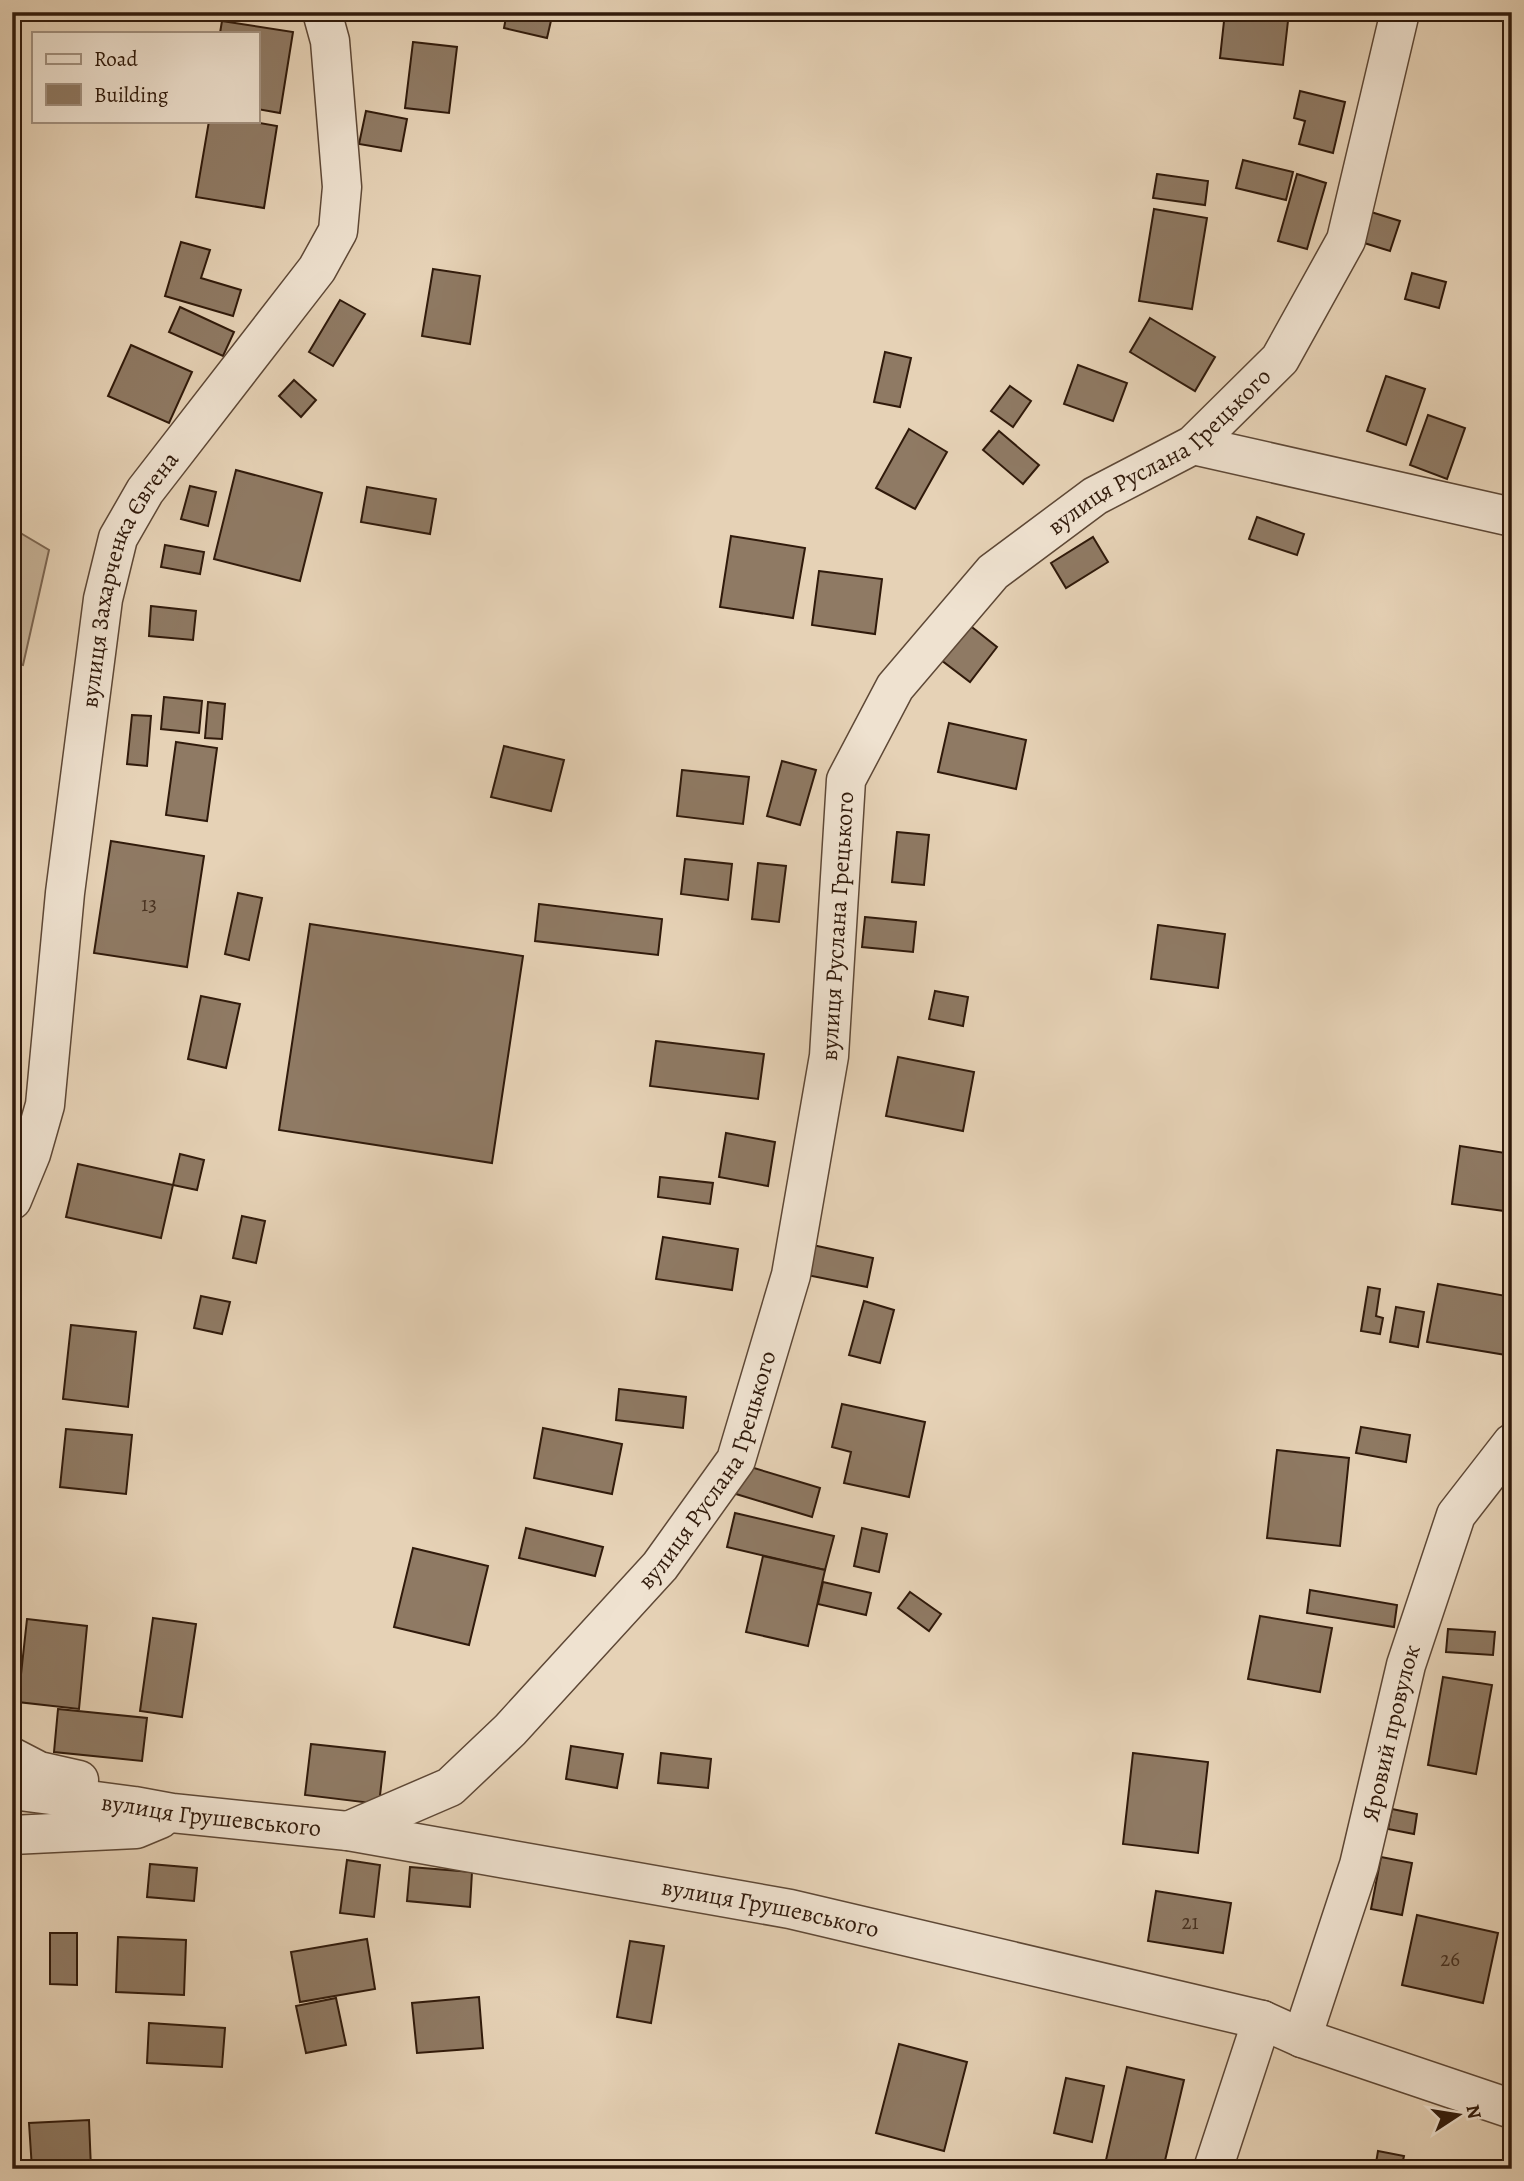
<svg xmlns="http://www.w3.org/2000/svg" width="1524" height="2181" font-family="Alegreya,serif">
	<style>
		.green { fill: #c7b399; stroke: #7c6652; stroke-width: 2 }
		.building { fill: #8f7a64; stroke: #301a0b; stroke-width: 2 }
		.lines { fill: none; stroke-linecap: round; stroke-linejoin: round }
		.minor-casing { stroke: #5e4836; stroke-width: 41 }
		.minor { stroke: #efe2d0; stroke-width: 38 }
		.labels { text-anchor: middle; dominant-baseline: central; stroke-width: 6; stroke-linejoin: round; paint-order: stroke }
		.number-label { font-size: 21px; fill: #483221 }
		.street-label { font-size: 24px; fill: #301a0b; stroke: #efe2d0 }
	</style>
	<rect width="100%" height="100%" fill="#e6d2b6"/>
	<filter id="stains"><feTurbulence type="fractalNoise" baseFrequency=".00286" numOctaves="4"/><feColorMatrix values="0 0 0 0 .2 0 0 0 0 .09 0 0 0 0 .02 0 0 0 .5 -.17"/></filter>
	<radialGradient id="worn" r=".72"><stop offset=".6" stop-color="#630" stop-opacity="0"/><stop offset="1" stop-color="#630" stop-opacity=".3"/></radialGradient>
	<!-- green -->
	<path class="green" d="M12,528L49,550L23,665L12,662Z"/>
	<!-- building -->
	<g class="building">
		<path d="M507,12H553L547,38L504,28Z"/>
		<path d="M1225,12H1289L1283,65L1220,58Z"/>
		<path d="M222,21L293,32L280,113L257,109V33H220Z"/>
		<path d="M413,42L457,47L449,113L405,108Z"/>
		<path d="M1512,66V117L1504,115Z"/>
		<path d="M1300,91L1345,102L1333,153L1299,144L1305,121L1294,118Z"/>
		<path d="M366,111L407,119L401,151L359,144Z"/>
		<path d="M209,121H248L277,126L264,208L196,197Z"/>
		<path d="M1243,160L1293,172L1286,200L1236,188Z"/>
		<path d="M1157,174L1208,181L1205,205L1153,198Z"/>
		<path d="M1297,174L1326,183L1307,249L1278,241Z"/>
		<path d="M1154,209L1207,218L1192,309L1139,301Z"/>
		<path d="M1371,212L1400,221L1390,251L1361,242Z"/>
		<path d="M1507,229L1512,230V278L1504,277Z"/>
		<path d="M181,242L210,250L201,278L241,290L233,316L165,296Z"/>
		<path d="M433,269L480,276L470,344L422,336Z"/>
		<path d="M1412,273L1446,282L1439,308L1405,299Z"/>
		<path d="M340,300L365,314L333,366L309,352Z"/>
		<path d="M180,307L234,332L223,356L169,332Z"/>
		<path d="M1150,318L1215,357L1195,391L1130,352Z"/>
		<path d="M131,345L192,372L169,423L108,396Z"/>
		<path d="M885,352L911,358L900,407L874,402Z"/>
		<path d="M1078,365L1127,383L1113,421L1064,404Z"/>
		<path d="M1386,376L1425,389L1406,445L1367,431Z"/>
		<path d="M294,380L316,400L301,417L279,396Z"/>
		<path d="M1010,386L1031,401L1013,427L991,411Z"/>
		<path d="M1428,415L1465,428L1447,479L1410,465Z"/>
		<path d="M909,429L947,452L915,509L876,488Z"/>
		<path d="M999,431L1039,465L1023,484L983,450Z"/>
		<path d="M1512,452V499L1504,497Z"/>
		<path d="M236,470L322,493L300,581L214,559Z"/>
		<path d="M190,486L216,492L208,526L181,519Z"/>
		<path d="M367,487L436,499L430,534L361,522Z"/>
		<path d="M1257,517L1304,534L1297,555L1249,539Z"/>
		<path d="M731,536L805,548L793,618L720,607Z"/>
		<path d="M1093,537L1108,562L1066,588L1051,563Z"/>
		<path d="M165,545L204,552L200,574L161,567Z"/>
		<path d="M819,571L882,579L875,634L812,625Z"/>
		<path d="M151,606L196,611L193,640L149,636Z"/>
		<path d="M968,624L997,647L970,682L941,660Z"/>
		<path d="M164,697L202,701L199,733L161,729Z"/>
		<path d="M208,702L225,704L222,739L205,738Z"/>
		<path d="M132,715L151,716L147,766L127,764Z"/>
		<path d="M949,723L1026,740L1016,789L938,772Z"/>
		<path d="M176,742L217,748L207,821L166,815Z"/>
		<path d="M504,746L564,760L551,811L491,797Z"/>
		<path d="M782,761L816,770L800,825L767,816Z"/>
		<path d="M682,770L749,777L743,824L677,816Z"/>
		<path d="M897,832L929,835L924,885L892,882Z"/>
		<path d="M111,841L204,856L187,967L94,953Z"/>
		<path d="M685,859L732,864L728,900L681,894Z"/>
		<path d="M758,863L786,866L779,922L752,919Z"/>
		<path d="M238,893L262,898L249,960L225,954Z"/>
		<path d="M539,904L662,919L658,955L535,941Z"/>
		<path d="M865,917L916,922L913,952L862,947Z"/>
		<path d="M310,924L523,956L492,1163L279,1130Z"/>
		<path d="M1158,925L1225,934L1218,988L1151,979Z"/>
		<path d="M935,991L968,997L963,1026L929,1019Z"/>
		<path d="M201,996L240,1004L226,1068L188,1059Z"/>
		<path d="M656,1041L764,1054L758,1099L650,1086Z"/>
		<path d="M898,1057L974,1072L963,1131L886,1116Z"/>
		<path d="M726,1133L775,1142L768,1186L719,1177Z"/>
		<path d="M1460,1146L1512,1154V1212L1452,1204Z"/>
		<path d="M180,1154L204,1160L197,1190L173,1185Z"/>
		<path d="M78,1164L173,1185L161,1238L66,1217Z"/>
		<path d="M660,1177L713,1183L710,1204L658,1197Z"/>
		<path d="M242,1216L265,1221L256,1263L233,1258Z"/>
		<path d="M663,1237L738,1249L732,1290L656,1279Z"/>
		<path d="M808,1244L873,1258L867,1287L802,1274Z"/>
		<path d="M1438,1284L1512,1297V1356L1427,1342Z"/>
		<path d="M1368,1287L1380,1289L1376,1316L1383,1318L1380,1334L1361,1331Z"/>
		<path d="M201,1296L230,1302L222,1334L194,1328Z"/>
		<path d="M864,1301L894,1310L880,1363L849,1355Z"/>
		<path d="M1396,1307L1424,1312L1418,1347L1390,1342Z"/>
		<path d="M71,1325L136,1332L128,1407L63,1399Z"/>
		<path d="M619,1389L686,1397L683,1428L616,1420Z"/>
		<path d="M842,1404L925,1422L909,1497L844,1483L851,1452L832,1447Z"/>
		<path d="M1361,1427L1410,1435L1406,1462L1356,1453Z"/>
		<path d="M543,1428L622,1444L612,1494L534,1478Z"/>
		<path d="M66,1429L132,1435L126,1494L60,1487Z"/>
		<path d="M1277,1450L1349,1458L1340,1546L1267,1538Z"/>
		<path d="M744,1465L820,1488L812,1517L736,1494Z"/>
		<path d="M735,1513L834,1536L825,1570L727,1547Z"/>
		<path d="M526,1528L603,1547L595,1576L519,1558Z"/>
		<path d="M862,1528L887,1534L879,1572L854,1566Z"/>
		<path d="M413,1548L488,1566L469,1645L394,1627Z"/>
		<path d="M763,1556L825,1570L808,1646L746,1632Z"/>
		<path d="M823,1582L871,1593L866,1615L818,1604Z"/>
		<path d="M1310,1590L1397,1605L1394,1627L1307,1613Z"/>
		<path d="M910,1592L941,1614L929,1631L898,1608Z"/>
		<path d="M1260,1616L1332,1628L1320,1692L1248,1679Z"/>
		<path d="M153,1618L196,1624L182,1717L140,1711Z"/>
		<path d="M27,1619L87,1626L79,1709L18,1702Z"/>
		<path d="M1448,1629L1495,1632L1493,1655L1446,1652Z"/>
		<path d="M1443,1677L1492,1685L1476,1774L1428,1765Z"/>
		<path d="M58,1709L147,1718L142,1761L54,1752Z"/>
		<path d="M311,1744L385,1752L379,1804L305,1795Z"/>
		<path d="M571,1746L623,1754L617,1788L566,1779Z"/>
		<path d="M661,1753L711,1759L708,1788L658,1783Z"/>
		<path d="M1133,1753L1208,1762L1198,1853L1123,1844Z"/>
		<path d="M1392,1809L1417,1814L1414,1834L1388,1829Z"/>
		<path d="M1381,1857L1412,1863L1402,1915L1371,1909Z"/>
		<path d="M347,1860L380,1865L374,1917L340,1913Z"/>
		<path d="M150,1864L197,1868L194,1901L147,1897Z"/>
		<path d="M410,1867L472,1872L470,1907L407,1901Z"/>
		<path d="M1156,1891L1231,1903L1223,1953L1148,1941Z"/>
		<path d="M1417,1915L1498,1933L1483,2003L1402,1985Z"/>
		<path d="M50,1933H77V1985L50,1984Z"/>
		<path d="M118,1937L186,1940L184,1995L116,1992Z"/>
		<path d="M367,1939L375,1989L300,2002L291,1952Z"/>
		<path d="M630,1941L664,1946L651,2023L617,2017Z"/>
		<path d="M479,1997L483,2048L417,2053L412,2003Z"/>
		<path d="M336,1998L346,2045L306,2053L296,2006Z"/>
		<path d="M149,2023L225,2028L222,2067L147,2063Z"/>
		<path d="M899,2044L967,2062L944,2151L876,2133Z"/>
		<path d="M1127,2067L1184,2080L1163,2169H1141L1106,2160Z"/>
		<path d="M1066,2078L1104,2086L1092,2142L1054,2133Z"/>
		<path d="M89,2120L91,2169H32L29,2123Z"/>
		<path d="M1378,2151L1404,2156L1401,2169H1375Z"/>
	</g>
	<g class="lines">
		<!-- minor casing -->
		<g class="minor-casing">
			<g id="minor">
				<path d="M1193,445L1512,517"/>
				<path id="s1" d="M12,1200L31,1154L45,1105L65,893L103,599L118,538L145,491L317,269L338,231L342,187L330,41L322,12"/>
				<path d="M12,1757L39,1771L79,1780"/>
				<path id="s2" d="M12,1790L134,1806L172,1813L348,1831L790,1909L1262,2020L1302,2038L1512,2109"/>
				<path id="s3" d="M348,1831L450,1787L510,1730L660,1566L736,1460L791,1275L829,1056L846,780L895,687L993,572L1095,496L1193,445L1280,359L1346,240L1400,12"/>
				<path d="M12,1835L136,1829L160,1819"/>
				<path id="s4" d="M1302,2038L1359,1865L1406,1665L1456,1515L1512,1443"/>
				<path d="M1213,2169L1262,2020"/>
			</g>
		</g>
		<!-- minor -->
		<use href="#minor" class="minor"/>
	</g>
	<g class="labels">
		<!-- number labels -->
		<g class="number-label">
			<text x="149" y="904">13</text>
			<text x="1190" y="1922">21</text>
			<text x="1450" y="1959">26</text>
		</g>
		<!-- street labels -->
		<g class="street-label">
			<text stroke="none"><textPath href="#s3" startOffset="1701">вулиця Руслана Грецького</textPath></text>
			<text stroke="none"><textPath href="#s1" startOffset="637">вулиця Захарченка Євгена</textPath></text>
			<text stroke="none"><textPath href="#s3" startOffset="1092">вулиця Руслана Грецького</textPath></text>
			<text stroke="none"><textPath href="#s3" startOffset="525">вулиця Руслана Грецького</textPath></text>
			<text stroke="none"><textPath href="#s4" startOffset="318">Яровий провулок</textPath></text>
			<text stroke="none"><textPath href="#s2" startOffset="201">вулиця Грушевського</textPath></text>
			<text stroke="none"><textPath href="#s2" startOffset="768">вулиця Грушевського</textPath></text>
		</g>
	</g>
	<!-- margin -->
	<rect width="1524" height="2181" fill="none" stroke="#e6d2b6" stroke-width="42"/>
	<rect x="14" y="14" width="1496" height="2153" fill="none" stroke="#301a0b" stroke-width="3.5"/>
	<rect x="21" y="21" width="1482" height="2139" fill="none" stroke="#301a0b" stroke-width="2"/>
	<!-- legend -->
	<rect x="32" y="32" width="228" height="91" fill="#efe2d0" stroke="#a39281" stroke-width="2"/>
	<rect x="46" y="54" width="35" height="10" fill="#efe2d0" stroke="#a39281" stroke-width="2"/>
	<text x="94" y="66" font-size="21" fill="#301a0b">Road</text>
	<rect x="46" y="84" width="35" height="21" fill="#8f7a64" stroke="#a39281" stroke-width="2"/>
	<text x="94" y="102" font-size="21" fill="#301a0b">Building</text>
	<!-- north arrow -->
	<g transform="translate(1458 2115) rotate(78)" stroke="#efe2d0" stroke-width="5" paint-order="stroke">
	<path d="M0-5L12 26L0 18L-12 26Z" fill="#301a0b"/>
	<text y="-10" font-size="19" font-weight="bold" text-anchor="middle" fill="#301a0b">N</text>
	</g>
	<rect width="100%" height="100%" filter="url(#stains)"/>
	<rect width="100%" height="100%" fill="url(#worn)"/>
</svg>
